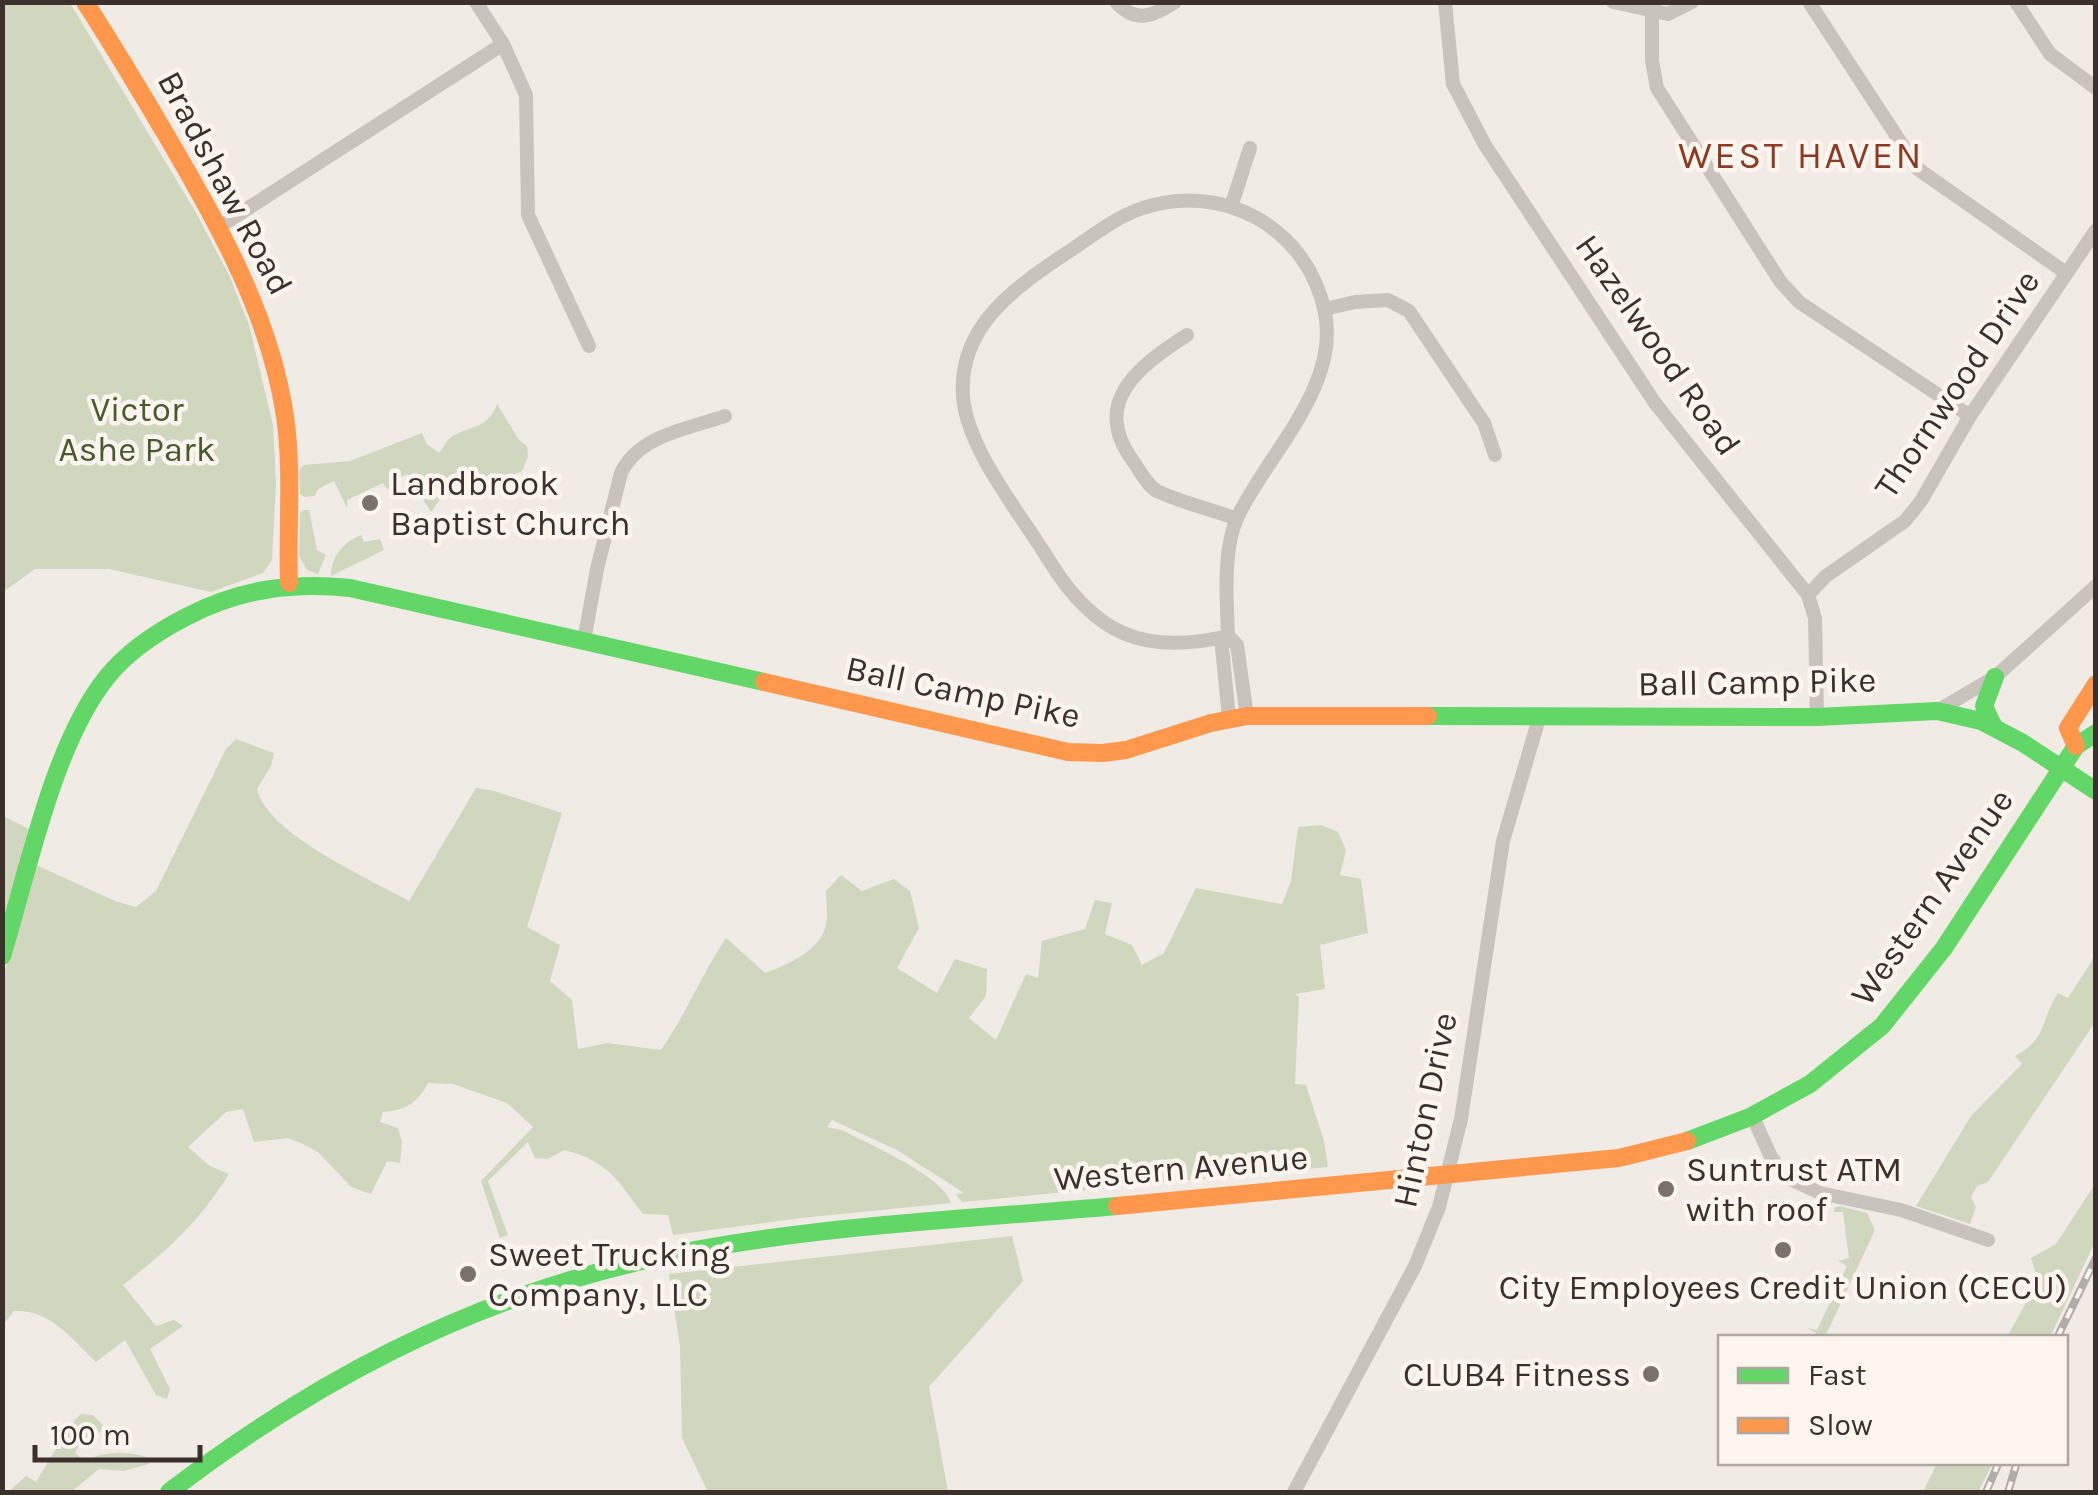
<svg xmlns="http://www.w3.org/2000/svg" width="2098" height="1495" font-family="Karla,sans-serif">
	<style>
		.green { fill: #d1d6bf }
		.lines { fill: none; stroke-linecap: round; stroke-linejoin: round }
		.street { stroke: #c9c3be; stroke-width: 14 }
		.fast { stroke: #63d668; stroke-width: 18 }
		.slow { stroke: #ff974d; stroke-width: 18 }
		.rail-casing { stroke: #b1aca8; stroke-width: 8 }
		.rail { stroke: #fbf5ee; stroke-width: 4; stroke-dasharray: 11; stroke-linecap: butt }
		.poi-dot { fill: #7a716c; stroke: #fbf5ee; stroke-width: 4 }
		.labels { text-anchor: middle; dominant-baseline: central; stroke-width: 9; stroke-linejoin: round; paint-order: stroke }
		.street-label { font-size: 35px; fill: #3b302b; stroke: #fbf5ee }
		.park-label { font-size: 35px; fill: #4a5a2e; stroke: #fbf5ee }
		.poi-label { font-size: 35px; fill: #3b302b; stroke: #fbf5ee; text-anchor: start }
		.neighbourhood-label { font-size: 38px; letter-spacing: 2.5px; fill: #8c3b22; stroke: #fbf5ee }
	</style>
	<rect width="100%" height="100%" fill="#f0ebe5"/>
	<!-- green -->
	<g class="green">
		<path d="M3,2L70,3L195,211L229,275L249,325L273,425L276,482L272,560L263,573L211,592L109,569H35L3,592Z"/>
		<path d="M497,404L519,440L527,446L528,457L522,471L477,491L453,482L431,512L407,474L394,480L399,488L387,489L383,483L347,500V508L334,481L318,489L315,496L304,497L300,494L299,470L304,465L350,461L422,433L427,444L439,453C443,449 445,443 449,439C464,426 488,431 497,404Z"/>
		<path d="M303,510H309L317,550L326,555L318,574L307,570L299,556L300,513Z"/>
		<path d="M361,535L364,542L380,539L384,550L331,576C331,557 343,542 361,535Z"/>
		<path d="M236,739L274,753L271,766L257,789C267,834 370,879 409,901L476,788L494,791L562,813L527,927L560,945L550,981L572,1000L578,1049L607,1043L661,1050C686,1014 702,974 726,938L765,973C787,965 822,950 826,924C828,914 826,901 826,891L841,875L862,891L894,879L910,891L919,928L897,968L937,993L955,959L987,969L986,996L969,1018L996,1040L1026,974L1038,978L1042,941L1085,929L1095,900L1112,903L1105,934L1132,945L1142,965L1164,953L1196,888L1282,904L1291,881L1298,827L1321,825L1338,832L1346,850L1340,875L1361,879L1368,933L1320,945L1325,989L1295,994L1299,997L1295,1084L1306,1085L1324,1141L1328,1167L962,1202L956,1194L964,1193L897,1150L832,1120L827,1127L842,1130C868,1144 944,1176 951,1203L801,1218L673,1235L668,1215L643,1214C618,1181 607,1160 564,1150L548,1159L535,1158L528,1142L488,1181L508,1235L500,1238L481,1181L533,1127L507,1103L453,1084L428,1083C417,1103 407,1110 383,1112L380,1122L398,1128L402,1142L400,1163L387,1161L371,1194L351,1187L318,1152L303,1144L288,1138L254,1142L243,1109L226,1112L188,1147L210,1166L229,1174C199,1222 167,1251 123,1285L156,1326L174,1320L183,1326L150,1349L170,1389L167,1399L156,1395L125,1340L96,1362C72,1339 50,1309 14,1311L3,1325V977L36,865L115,901L136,907L156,891L226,749Z"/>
		<path d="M3,816L39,834L3,950Z"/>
		<path d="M2095,949V1022L1988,1182L1977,1186L1971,1197L1976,1207L1970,1224L1916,1206L1971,1116L2022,1064L2015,1056C2048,1039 2040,1020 2058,993L2068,998L2092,961Z"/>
		<path d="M2095,1184V1242L2050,1337H2007L2038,1281L2031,1258L2056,1244Z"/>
		<path d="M1839,1206L1867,1213L1875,1230L1825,1337H1814L1816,1333L1807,1328L1817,1330L1847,1266L1838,1261L1849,1258L1843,1212H1834V1208Z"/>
		<path d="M1012,1236L1023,1281L929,1387L948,1492H708L682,1438L680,1346L669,1274Z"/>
		<path d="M81,1414L93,1415L103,1425L101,1432L83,1438L75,1453L84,1461C105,1452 122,1450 146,1457L149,1464L124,1471L99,1469L71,1492H8L26,1476L36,1482L70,1425Z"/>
		<path d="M1937,1463V1462L1993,1463L1978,1492H1923Z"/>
	</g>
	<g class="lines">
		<!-- street -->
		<g class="street">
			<path d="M476,2L503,44L526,95L528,215L589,346"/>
			<path d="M1116,2C1136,24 1153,16 1175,2"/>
			<path d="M1445,2L1453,84L1485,145L1655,403L1808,595L1815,618L1817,717"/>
			<path d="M1613,2L1668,14L1692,2"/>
			<path d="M1809,2L1918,169L2066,273"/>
			<path d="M2016,2L2050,54L2096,88"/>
			<path d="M1652,12V61L1657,88L1780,281L1799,302L1970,416"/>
			<path d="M1232,204L1250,148"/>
			<path d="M219,227L503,44"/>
			<path d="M1325,309L1355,302L1388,300L1409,311L1484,423L1495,455"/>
			<path d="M1187,335C1139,366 1090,402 1133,461C1140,471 1147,485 1157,491C1182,503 1211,509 1237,519"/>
			<path d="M1808,595L1826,576L1905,521L1921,501L1970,416L2096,230"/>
			<path d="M1228,636C1144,656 1095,634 1050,562C1022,515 967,451 963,396C958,328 1013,289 1062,256C1087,240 1112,219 1140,209C1221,180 1308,227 1325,313C1340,386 1268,454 1238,516C1222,550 1227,599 1228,636L1222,647L1229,718"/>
			<path d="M1228,636L1237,645L1247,716"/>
			<path d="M584,641L597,569L621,473C639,435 688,429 725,416"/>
			<path d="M1937,711L1995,677L2096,586"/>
			<path d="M1752,1115L1771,1157L1786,1177L1820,1193L1901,1210L1988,1240"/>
			<path d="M1294,1492L1415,1266L1439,1207L1461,1119L1503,841L1540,715"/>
		</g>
		<!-- fast -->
		<g class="fast">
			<path d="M1428,716L1817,717L1937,711L1981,721L2023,743L2096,791"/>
			<path d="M1994,727L1984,706L1995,677"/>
			<path d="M2,956C28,872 53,744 107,677C128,651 157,632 186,617C239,589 292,582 350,588L764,682"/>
			<path d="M1687,1141L1750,1117L1810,1084L1882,1026L1944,948L2076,746L2096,733"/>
			<path d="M169,1492C313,1382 464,1302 642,1261C793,1226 962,1220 1117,1206"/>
		</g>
		<!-- slow -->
		<g class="slow">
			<path d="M85,2C114,47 141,92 168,138C219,226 270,315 285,416C293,471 287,528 289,583"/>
			<path d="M764,682L1068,752L1103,753L1126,750L1211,723L1247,716H1428"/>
			<path d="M2076,746L2068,728L2096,684"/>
			<path d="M1117,1206L1619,1158L1687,1141"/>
		</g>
		<!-- rail casing -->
		<g class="rail-casing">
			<g id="rail">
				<path d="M2057,1338L2096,1258"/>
				<path d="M1986,1492L1999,1462"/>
				<path d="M2008,1492L2017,1462"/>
			</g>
		</g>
		<!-- rail -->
		<use href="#rail" class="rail"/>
	</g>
	<!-- markers -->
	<g class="poi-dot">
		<circle cx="370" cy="503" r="10"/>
		<circle cx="1666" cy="1189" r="10"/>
		<circle cx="1783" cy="1250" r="10"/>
		<circle cx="468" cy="1274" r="10"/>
		<circle cx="1651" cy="1374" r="10"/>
	</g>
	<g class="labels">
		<!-- street labels -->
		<g class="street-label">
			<text transform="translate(225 183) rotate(62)">Bradshaw Road</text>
			<text transform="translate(1658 345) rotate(55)">Hazelwood Road</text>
			<text transform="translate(1957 384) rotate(-56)">Thornwood Drive</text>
			<text transform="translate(1757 682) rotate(-1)">Ball Camp Pike</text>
			<text transform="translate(963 692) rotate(12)">Ball Camp Pike</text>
			<text transform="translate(1932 897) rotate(-55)">Western Avenue</text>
			<text transform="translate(1425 1110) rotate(-78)">Hinton Drive</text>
			<text transform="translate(1181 1168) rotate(-5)">Western Avenue</text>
		</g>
		<!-- park labels -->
		<g class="park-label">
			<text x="137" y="409">Victor<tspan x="137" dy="40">Ashe Park</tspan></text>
		</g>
		<!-- poi labels -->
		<g class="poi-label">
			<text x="390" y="483">Landbrook<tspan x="390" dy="40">Baptist Church</tspan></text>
			<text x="1686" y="1169">Suntrust ATM<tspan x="1686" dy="40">with roof</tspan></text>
			<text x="488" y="1254">Sweet Trucking<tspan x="488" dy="40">Company, LLC</tspan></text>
			<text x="1783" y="1287" text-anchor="middle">City Employees Credit Union (CECU)</text>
			<text x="1631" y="1374" text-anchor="end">CLUB4 Fitness</text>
		</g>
		<!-- neighbourhood labels -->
		<g class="neighbourhood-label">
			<text x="1801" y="155">WEST HAVEN</text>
		</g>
	</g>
	<!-- border -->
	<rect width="2098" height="1495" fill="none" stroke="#3b302b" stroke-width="10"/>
	<!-- legend -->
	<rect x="1718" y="1335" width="350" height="130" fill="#fbf5ee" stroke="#aea6a0" stroke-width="2.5"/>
	<rect x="1738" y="1368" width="50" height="15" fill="#63d668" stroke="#aea6a0" stroke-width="2.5"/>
	<text x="1808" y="1385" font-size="30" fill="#3b302b">Fast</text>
	<rect x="1738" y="1418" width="50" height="15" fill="#ff974d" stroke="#aea6a0" stroke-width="2.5"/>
	<text x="1808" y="1435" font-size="30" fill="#3b302b">Slow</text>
	<!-- scale -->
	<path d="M35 1445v15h165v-15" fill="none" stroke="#3b302b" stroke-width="5"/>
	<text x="50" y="1445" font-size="30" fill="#3b302b" stroke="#fbf5ee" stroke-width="8" paint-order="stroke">100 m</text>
</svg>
